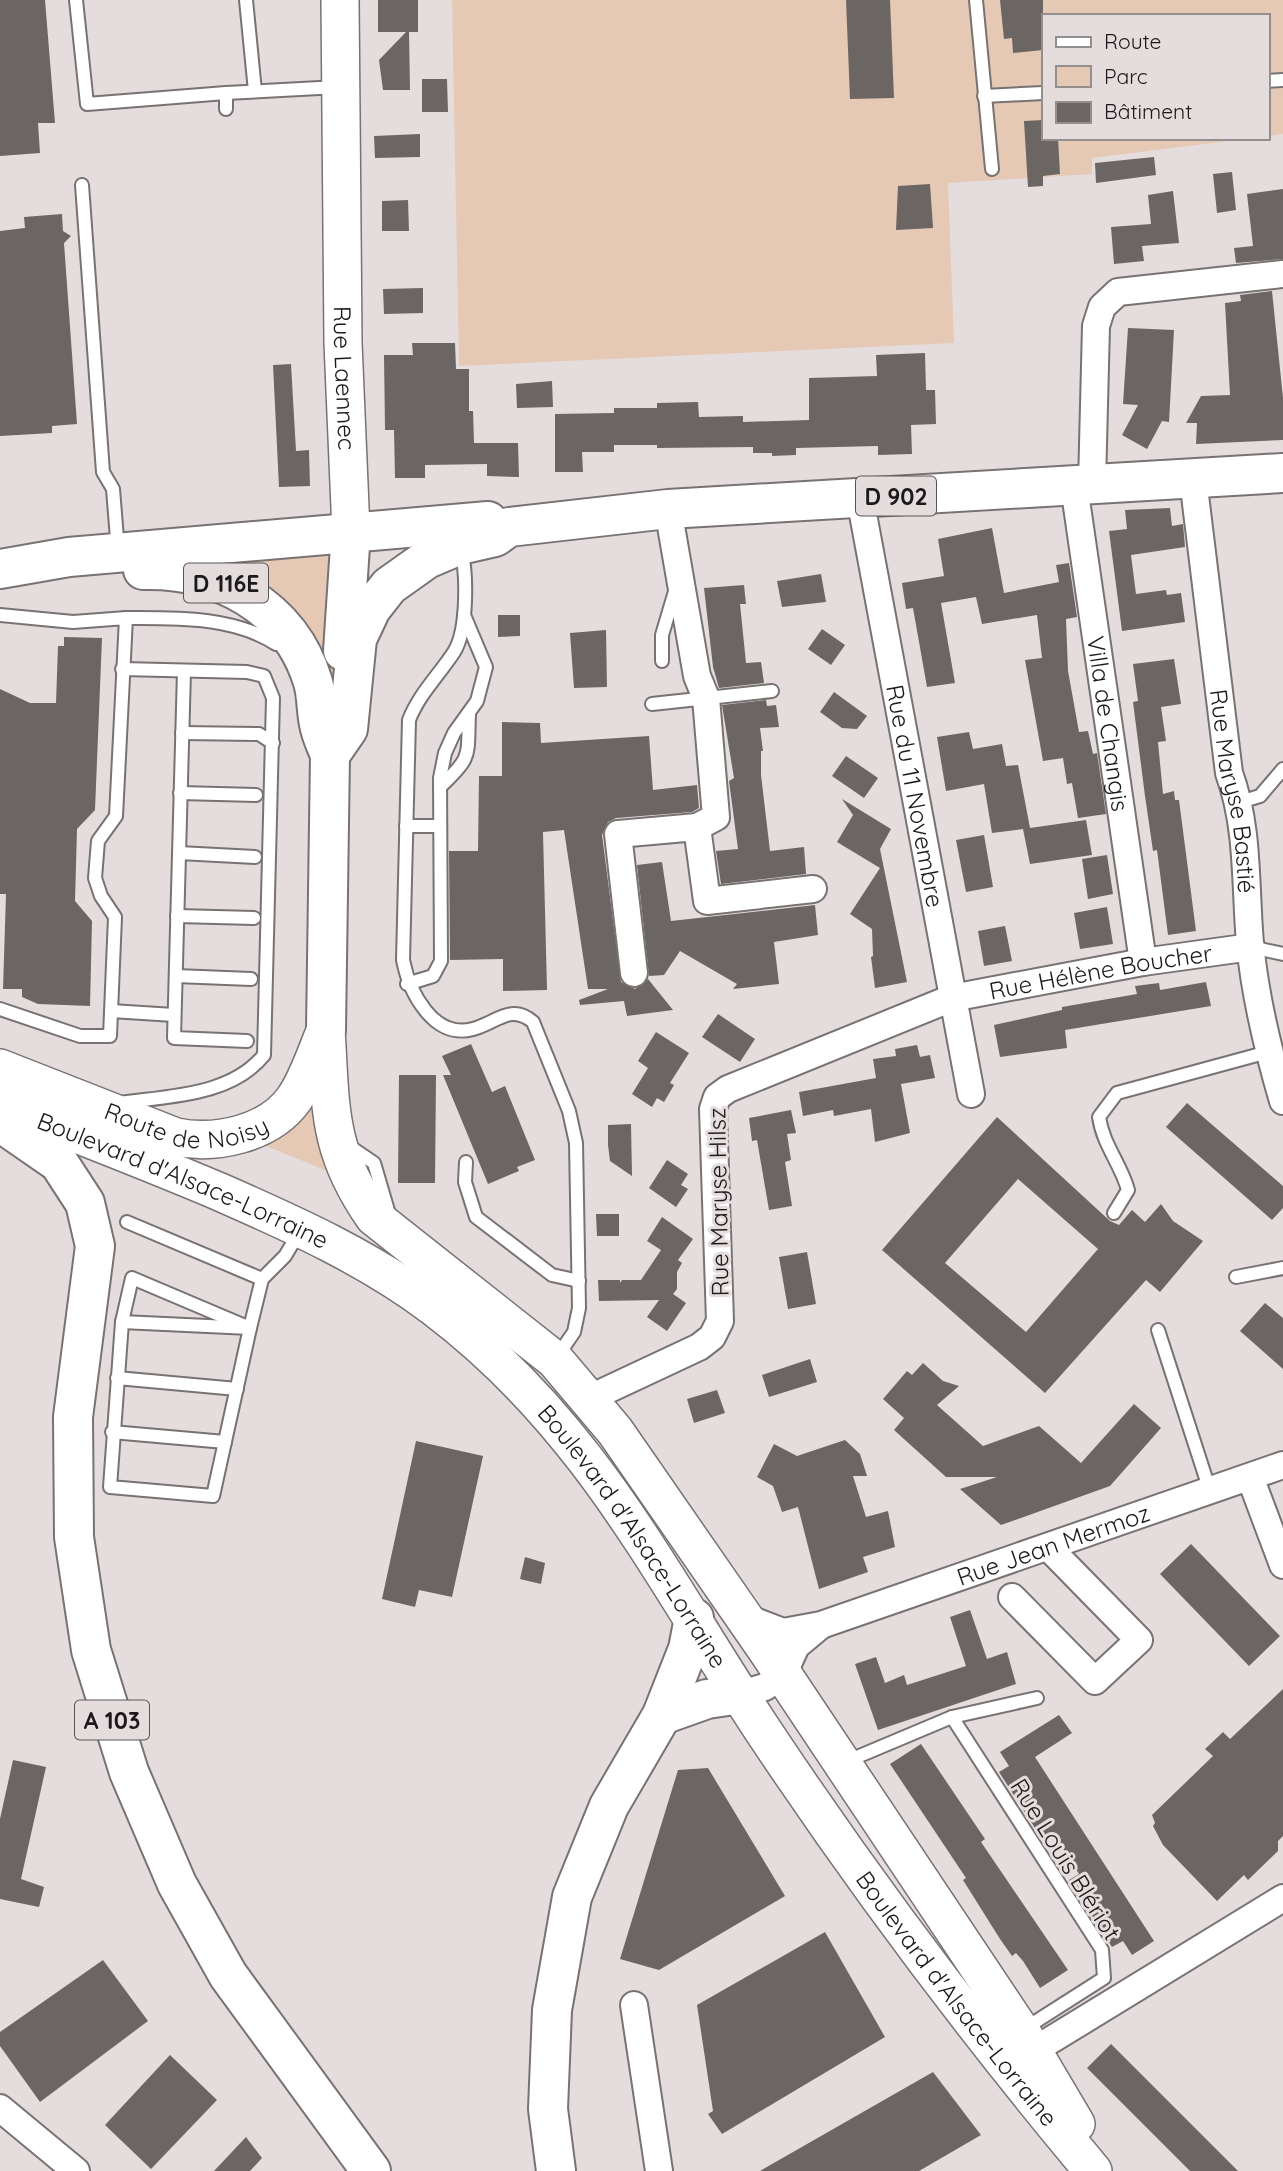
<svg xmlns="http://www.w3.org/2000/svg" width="1283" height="2171" font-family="Quicksand,sans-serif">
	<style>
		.green { fill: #e6c9b5 }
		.building { fill: #6b6563; fill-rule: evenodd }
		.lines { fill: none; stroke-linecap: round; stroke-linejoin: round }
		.lane-casing { stroke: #797272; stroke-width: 16 }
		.street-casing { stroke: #797272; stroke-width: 30 }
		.secondary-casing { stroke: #797272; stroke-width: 40 }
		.primary-casing { stroke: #797272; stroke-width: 42 }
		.highway-casing { stroke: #797272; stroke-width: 42 }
		.lane { stroke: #fff; stroke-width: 12 }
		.street { stroke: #fff; stroke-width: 26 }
		.secondary { stroke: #fff; stroke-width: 37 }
		.primary { stroke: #fff; stroke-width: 38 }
		.highway { stroke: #fff; stroke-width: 38 }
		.labels { text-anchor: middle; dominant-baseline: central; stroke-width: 6; stroke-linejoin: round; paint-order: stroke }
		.shield { fill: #e5dddd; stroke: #585454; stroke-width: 2 }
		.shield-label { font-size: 23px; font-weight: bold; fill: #1b1919 }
		.street-label { font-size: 24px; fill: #1b1919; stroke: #e5dddd }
	</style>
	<rect width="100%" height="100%" fill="#e5dddd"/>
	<!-- green -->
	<g class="green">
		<path d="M452,0H1283V134L1267,136V16H1043V138H1253L1092,158V174L948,183L954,343L459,366Z"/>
		<path d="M343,544L335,675L333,676C294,625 283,585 217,561Z"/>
		<path d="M319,1087L332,1173L254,1141Z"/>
	</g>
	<!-- building -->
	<g class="building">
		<path d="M0,0H45L55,123H38L40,153L0,156Z"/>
		<path d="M378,0H418V32H409L410,90H383L379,60L406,32H378Z"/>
		<path d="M846,0H890L894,98L850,99Z"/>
		<path d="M1000,0H1043V50L1013,53L1012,38L1004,39Z"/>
		<path d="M422,79H447L448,112H422Z"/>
		<path d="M1043,120V138H1058L1060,174L1043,176V186L1028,187L1024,121Z"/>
		<path d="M420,134V157L375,158L374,136Z"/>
		<path d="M1154,157L1156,175L1096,183L1095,163Z"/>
		<path d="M1232,172L1236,210L1217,213L1213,174Z"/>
		<path d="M930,184L933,228L896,230L898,186Z"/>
		<path d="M1283,189V259L1236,263L1234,248L1253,246L1247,194Z"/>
		<path d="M1173,191L1179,243L1142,246L1144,261L1114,264L1111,227L1151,224L1148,195Z"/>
		<path d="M408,200L409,231H382V201Z"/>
		<path d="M62,214L63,231L71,236L64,243L77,424L52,426V433L0,436V231L25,228L24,217Z"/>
		<path d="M423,288V313L384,314L383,289Z"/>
		<path d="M1272,291L1283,398V440L1196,444L1197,423H1186L1201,396L1230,395L1225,303L1241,301L1240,295Z"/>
		<path d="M1128,328L1174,330L1169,422L1162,421L1147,449L1122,435L1138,405L1123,404Z"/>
		<path d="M412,343H455L456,369H469V411H473L474,443H518L519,477L487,476V464L425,465V478H395L394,430H385L384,355H413Z"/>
		<path d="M925,353L926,390H935L936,424L911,425L912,454L878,455V446L796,448V455L772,456V453H753V447L657,448V445H614V452H582L583,472H555V414L614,413V408H657V403L698,402L699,417L743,416V422L809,420V378L877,376L876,355Z"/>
		<path d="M291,364L296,451L309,450L310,486L279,487L273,365Z"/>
		<path d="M552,381L553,407L517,408L516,384Z"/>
		<path d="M1170,508L1172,526L1183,524L1185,547L1131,555L1136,594L1166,590L1167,595L1181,593L1185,622L1122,631L1109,531L1127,529L1125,510Z"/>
		<path d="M992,528L1004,593L1059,582L1056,565L1069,563L1077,617L1066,619L1068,671L1079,732L1088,731L1093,754L1097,753L1106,814L1078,818L1072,783L1067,784L1063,758L1043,761L1025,660L1042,658L1037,615L982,624L976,597L941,603L955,683L927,687L913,608L906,609L902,583L944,576L938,539Z"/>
		<path d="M821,574L826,602L782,607L777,581Z"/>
		<path d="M744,585L746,604H740L746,663L761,662L764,683L719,688L713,667L704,588Z"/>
		<path d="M498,615H520V636L498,637Z"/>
		<path d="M822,629L845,645L831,665L808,649Z"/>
		<path d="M606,630L607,687L574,688L570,633Z"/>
		<path d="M64,637L102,638L95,810L77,829L75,901L92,921L90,1006L38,1004L22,997V989H3L6,894H0V689L30,703H56L58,646H64Z"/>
		<path d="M1174,659L1181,704L1161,707L1166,741L1158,742L1163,794L1174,791L1175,800H1179L1196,931L1168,935L1157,850L1153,851L1145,796L1133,702L1138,701L1133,664Z"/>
		<path d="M834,692L867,716L857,729L842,728L820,712Z"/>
		<path d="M766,700L767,706L776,705L779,727L760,728L763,751H761V775L770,851L804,847L806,874L721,884L716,851L738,849L729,781L734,778L722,705Z"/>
		<path d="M502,722L540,723L541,743L649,736L653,790L697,785L699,808L692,812L616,818L608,822L602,835L621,982L635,989L648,979L673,1010L627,1016L624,1001L580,1005L579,1000L608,989H588L564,830L543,832L547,990L503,991V959L450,960L449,851H478L479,776H502Z"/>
		<path d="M969,732L973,749L1002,744L1006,766L1018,765L1030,828L1086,820L1092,855L1030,864L1023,829L992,833L984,784L946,791L937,737Z"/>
		<path d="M846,756L878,778L864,798L832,776Z"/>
		<path d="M842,799L891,829L880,849L907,982L875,988L871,957L873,956L872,929L850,914L880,868L837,842L853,815Z"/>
		<path d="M984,835L993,887L966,892L956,840Z"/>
		<path d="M1107,855L1113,894L1088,899L1082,859Z"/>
		<path d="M662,862L671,921L815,905L818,935L774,942L779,984L733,989L737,984L680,951L664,975L649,976L637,865Z"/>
		<path d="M1107,907L1113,944L1080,949L1074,913Z"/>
		<path d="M1005,926L1012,961L984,966L978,931Z"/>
		<path d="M1206,982L1211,1006L1065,1030L1067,1048L1000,1057L994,1025L1062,1010V1007L1137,994L1135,986L1159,983L1160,990Z"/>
		<path d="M718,1014L755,1039L740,1062L702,1037Z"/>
		<path d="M656,1032L689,1053L670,1083L674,1085L664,1102L657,1098L652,1107L632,1094L648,1068L638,1061Z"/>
		<path d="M471,1044L492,1092L505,1086L535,1160L517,1167L519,1171L488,1184L443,1075H451L442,1056Z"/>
		<path d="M917,1045L920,1057L930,1055L935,1078L901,1084L910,1133L875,1142L871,1109L834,1116L833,1110L803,1116L799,1092L876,1078L873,1059L896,1056L895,1049Z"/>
		<path d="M399,1075H436L435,1183H398Z"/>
		<path d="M1187,1103L1283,1186V1208L1272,1220L1166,1127Z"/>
		<path d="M791,1110L796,1133L787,1134L791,1160L785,1162L792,1206L769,1210L757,1140L752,1141L749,1118Z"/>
		<path d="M997,1117L1110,1221L1119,1225L1132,1210L1145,1222L1161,1204L1173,1221L1203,1241L1160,1292L1146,1280L1045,1393L882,1250ZM1018,1179L1098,1249L1026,1332L945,1263Z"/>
		<path d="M631,1124L632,1176L610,1161L608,1145V1125Z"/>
		<path d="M667,1160L688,1174L681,1185L688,1189L676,1207L649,1188Z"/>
		<path d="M596,1214H619V1236H597Z"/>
		<path d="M662,1217L693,1239L678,1260L682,1263L677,1272V1289L673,1294L686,1303L667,1331L647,1317L659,1300L599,1301L598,1280H620V1283L622,1280H641L661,1250L647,1241Z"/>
		<path d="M807,1252L816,1304L788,1309L779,1257Z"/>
		<path d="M1265,1303L1283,1318V1369L1240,1331Z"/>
		<path d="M810,1359L817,1382L769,1397L762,1375Z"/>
		<path d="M923,1363L943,1381L959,1386L937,1405L983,1446L1039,1426L1081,1463L1134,1404L1161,1428L1110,1486L1001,1525L960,1489L997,1477H946L894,1430L904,1418L883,1399L907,1371L912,1375Z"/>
		<path d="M717,1390L725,1413L694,1423L687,1399Z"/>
		<path d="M845,1440L860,1454L867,1476H853L866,1517L888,1511L895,1547L863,1557L868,1572L819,1589L798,1507L782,1512L773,1486L757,1477L774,1444L797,1456Z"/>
		<path d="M416,1441L483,1456L452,1597L419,1590L415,1607L382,1599Z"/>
		<path d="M1191,1544L1280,1636L1249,1666L1160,1574Z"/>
		<path d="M525,1557L545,1563L541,1584L520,1579Z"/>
		<path d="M970,1610L987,1659L1007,1652L1016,1684L878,1730L855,1664L876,1657L885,1683L904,1675L907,1685L966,1666L950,1617Z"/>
		<path d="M1283,1689V1836L1278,1841V1851L1248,1880L1244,1875L1217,1901L1163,1845L1153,1826L1155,1823L1152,1815L1213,1756L1205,1749L1223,1732L1230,1739Z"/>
		<path d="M1059,1715L1072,1733L1035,1757L1154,1941L1132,1955L1123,1941L1112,1947L1069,1880L1079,1874L1069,1858L1052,1832L1042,1839L999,1772L1009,1766L1000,1752Z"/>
		<path d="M921,1744L985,1839L981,1842L1068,1970L1040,1988L1023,1961L1016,1953L1012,1956L1000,1939L963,1880L966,1878L890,1764Z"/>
		<path d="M13,1760L46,1767L21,1879L44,1887L39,1907L0,1899V1819Z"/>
		<path d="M708,1768L785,1896L659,1970L620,1959L678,1770Z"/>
		<path d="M825,1932L885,2037L722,2134L708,2114L713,2111L697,2005Z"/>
		<path d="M103,1960L148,2021L40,2102L0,2046V2032Z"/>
		<path d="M1111,2044L1238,2171H1190L1087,2068Z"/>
		<path d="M170,2055L217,2100L151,2169L105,2125Z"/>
		<path d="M933,2072L981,2135L919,2171H760Z"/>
		<path d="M246,2137L262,2158L250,2171H214Z"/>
	</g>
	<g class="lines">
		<!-- lane casing -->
		<g class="lane-casing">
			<g id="lane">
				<path d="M76,0L87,104L226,93"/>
				<path d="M246,0L255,91"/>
				<path d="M976,0L992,169"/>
				<path d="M1267,81L1283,80"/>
				<path d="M984,96L1043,93"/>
				<path d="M226,109V93L338,87"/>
				<path d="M82,185L103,472L113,489L118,551"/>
				<path d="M461,549C467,573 468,630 454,652C439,675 419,694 409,720L403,960C409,991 433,1040 473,1029C496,1023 511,1003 533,1022L569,1111L576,1143L579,1308L574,1332L556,1358"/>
				<path d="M0,615L73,622L126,618L116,816L98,841L95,878L101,896L115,917L110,1036H80L0,1009"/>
				<path d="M126,618C175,618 233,616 276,644"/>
				<path d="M662,661V635L676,588"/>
				<path d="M184,671L174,1038L247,1041"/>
				<path d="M652,704L772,691"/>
				<path d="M182,733L259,734L273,743"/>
				<path d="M440,787C473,756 467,757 469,715"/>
				<path d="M180,793L256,795"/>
				<path d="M1240,802L1260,796L1283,769"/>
				<path d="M406,826H440"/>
				<path d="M179,853L255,857"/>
				<path d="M177,916L254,918"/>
				<path d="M1251,947L1283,954"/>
				<path d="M176,976L251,979"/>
				<path d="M407,984L433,976L441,961L440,778L445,753L454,733L477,701L486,667L464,615"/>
				<path d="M111,1011L174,1015"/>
				<path d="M119,1103C169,1096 231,1096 264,1055L273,698L264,676L247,672L122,669"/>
				<path d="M349,1146L374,1163L389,1214"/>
				<path d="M466,1162L465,1182L476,1217L552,1275L579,1281"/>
				<path d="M1114,1213L1128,1190C1121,1164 1103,1145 1099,1117L1117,1093L1268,1052"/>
				<path d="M127,1222L262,1279L285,1256L300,1231"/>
				<path d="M1236,1277L1283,1268"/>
				<path d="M132,1278L250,1328L213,1496L110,1487L122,1322Z"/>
				<path d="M122,1322L250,1328L262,1279"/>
				<path d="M1158,1330L1210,1491"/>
				<path d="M117,1378L237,1389"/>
				<path d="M112,1432L225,1442"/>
				<path d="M952,1717L1102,1950L1104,1978L1024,2029"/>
				<path d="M845,1762L952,1717L1037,1698"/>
			</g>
		</g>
		<!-- street casing -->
		<g class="street-casing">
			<g id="street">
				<path id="s1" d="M1193,479L1229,773C1249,827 1245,887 1250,943C1255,997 1268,1050 1283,1101"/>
				<path d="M1092,484L1096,326L1102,307L1118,292L1283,274"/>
				<path id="s2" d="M1074,486L1143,962"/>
				<path id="s3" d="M860,498L971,1094"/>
				<path d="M697,827L707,901L813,889"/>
				<path d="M634,973L618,834L697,827L716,817L706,698L697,676L668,509"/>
				<path id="s4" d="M588,1399L699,1347L712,1337L720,1321L713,1109L717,1097L728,1089L952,998L1143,962L1251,947"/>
				<path d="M1250,1477L1283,1565"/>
				<path d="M1012,1597L1095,1681L1139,1640L1048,1547"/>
				<path id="s5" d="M744,1617L783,1632L821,1625L1283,1465"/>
				<path d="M741,1694L765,1687L783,1675L796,1646L820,1626"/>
				<path d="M634,2005L659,2171"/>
				<path d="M1033,2051L1283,1898"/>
				<path d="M0,2108L76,2171"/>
			</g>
		</g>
		<!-- secondary casing -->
		<g class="secondary-casing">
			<g id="secondary">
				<path id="s6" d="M340,0L343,343L351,531"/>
				<path d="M326,1030C331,1108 327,1150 374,1217L555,1360L615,1431L766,1649L1021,2031L1076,2124"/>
				<path id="s7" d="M0,1068L176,1137C216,1145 269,1134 294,1099C307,1081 315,1055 324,1034"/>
				<path id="s8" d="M0,1104C74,1133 147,1161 220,1192C295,1225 369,1258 435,1308C591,1426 661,1577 766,1735C868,1888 975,2030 1093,2171"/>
			</g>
		</g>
		<!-- primary casing -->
		<g class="primary-casing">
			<g id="primary">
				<path d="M0,569L69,557L488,521"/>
				<path d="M143,570C218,568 290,606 313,682C317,696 316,710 319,724C321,735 326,745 330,755"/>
				<path d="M343,651L351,531"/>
				<path d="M330,755L348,729L357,639L371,609L389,586L427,559L460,545L495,537L509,527L668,509L1283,473"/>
				<path d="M326,1030L330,755L337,732"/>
			</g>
		</g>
		<!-- highway casing -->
		<g class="highway-casing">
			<g id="highway">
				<path d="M0,1122L59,1163L85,1203L95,1246L73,1417L74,1537L91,1650L129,1772L177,1884L228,1975L371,2171"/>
				<path d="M662,1715L707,1699L741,1694"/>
				<path d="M556,2171L548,2109L552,2010L572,1897L609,1806L662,1715L688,1649L694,1618"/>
			</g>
		</g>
		<!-- lane -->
		<use href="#lane" class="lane"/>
		<!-- street -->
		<use href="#street" class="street"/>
		<!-- secondary -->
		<use href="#secondary" class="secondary"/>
		<!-- primary -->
		<use href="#primary" class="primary"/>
		<!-- highway -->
		<use href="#highway" class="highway"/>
	</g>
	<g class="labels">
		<!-- shield labels -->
		<g class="shield">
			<rect x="856" y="476.5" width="80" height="39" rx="5"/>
			<rect x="184" y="563.5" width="84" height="39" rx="5"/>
			<rect x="75" y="1700.5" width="74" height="39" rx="5"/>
		</g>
		<g class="shield-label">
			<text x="896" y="496">D 902</text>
			<text x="226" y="583">D 116E</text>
			<text x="112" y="1720">A 103</text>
		</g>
		<!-- street labels -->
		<g class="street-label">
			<text stroke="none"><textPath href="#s6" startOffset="378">Rue Laennec</textPath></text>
			<text stroke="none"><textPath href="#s2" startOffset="240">Villa de Changis</textPath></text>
			<text stroke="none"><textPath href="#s1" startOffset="315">Rue Maryse Bastié</textPath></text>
			<text stroke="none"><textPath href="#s3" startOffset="303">Rue du 11 Novembre</textPath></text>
			<text stroke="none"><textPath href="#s4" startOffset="788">Rue Hélène Boucher</textPath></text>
			<text stroke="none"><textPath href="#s7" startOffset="198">Route de Noisy</textPath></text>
			<text stroke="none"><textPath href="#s8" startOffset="198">Boulevard d'Alsace-Lorraine</textPath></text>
			<text transform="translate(718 1202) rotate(-91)">Rue Maryse Hilsz</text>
			<text stroke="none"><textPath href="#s8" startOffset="786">Boulevard d'Alsace-Lorraine</textPath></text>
			<text stroke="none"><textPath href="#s5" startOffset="326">Rue Jean Mermoz</textPath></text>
			<text transform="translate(1066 1859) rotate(58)">Rue Louis Blériot</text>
			<text stroke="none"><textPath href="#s8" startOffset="1351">Boulevard d'Alsace-Lorraine</textPath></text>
		</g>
	</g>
	<!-- legend -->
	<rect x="1042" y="14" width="228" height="126" fill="#e5dddd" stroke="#948f8f" stroke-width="2"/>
	<rect x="1056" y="37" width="35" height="10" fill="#ffffff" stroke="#948f8f" stroke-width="2"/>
	<text x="1104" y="49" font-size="21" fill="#1b1919">Route</text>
	<rect x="1056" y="66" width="35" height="21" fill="#e6c9b5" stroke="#948f8f" stroke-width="2"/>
	<text x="1104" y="84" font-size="21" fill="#1b1919">Parc</text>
	<rect x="1056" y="102" width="35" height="21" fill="#6b6563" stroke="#948f8f" stroke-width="2"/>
	<text x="1104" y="119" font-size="21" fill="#1b1919">Bâtiment</text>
</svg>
